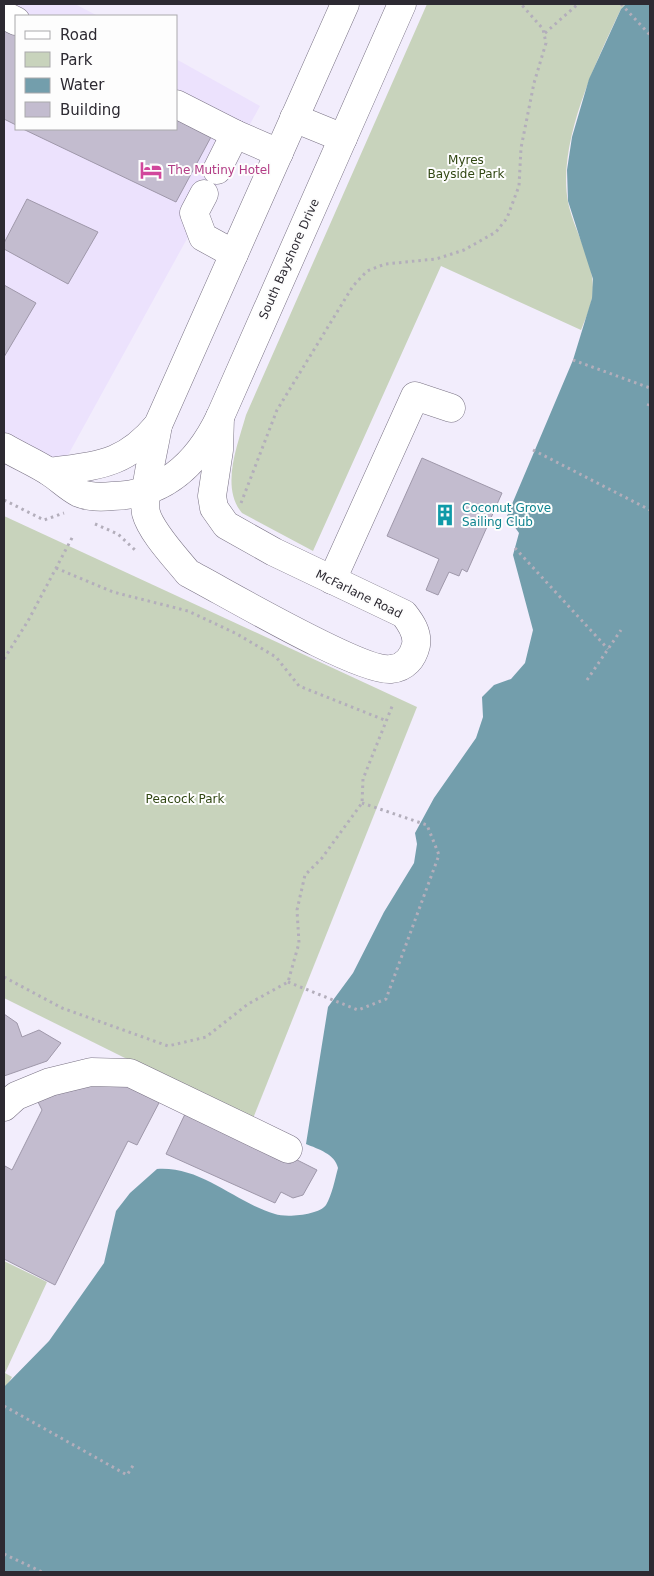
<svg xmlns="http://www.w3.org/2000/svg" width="654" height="1576" font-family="'DejaVu Sans',sans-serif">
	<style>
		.built { fill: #ece2fd }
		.green { fill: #c8d3bc }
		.water { fill: #739eac }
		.building { fill: #c3bccf; stroke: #9f98aa }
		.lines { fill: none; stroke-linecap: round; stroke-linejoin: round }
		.minor-casing { stroke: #797284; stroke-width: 29 }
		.major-casing { stroke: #797284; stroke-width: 29 }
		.path { stroke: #b3aebb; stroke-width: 3; stroke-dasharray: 2.5 4; stroke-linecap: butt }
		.minor { stroke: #fff; stroke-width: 28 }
		.major { stroke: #fff; stroke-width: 28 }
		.labels { text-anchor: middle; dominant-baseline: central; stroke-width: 4; stroke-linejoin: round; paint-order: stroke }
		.park-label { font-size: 12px; fill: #314713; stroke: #fdfdfd }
		.hotel-label { font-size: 12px; fill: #b23c85; stroke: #fdfdfd; text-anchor: start }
		.street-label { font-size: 12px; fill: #2d2a32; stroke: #fdfdfd }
		.culture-label { font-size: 12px; fill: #0d838f; stroke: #fdfdfd; text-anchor: start }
	</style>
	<rect width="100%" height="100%" fill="#f2edfc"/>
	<!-- built -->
	<path class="built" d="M4,4H75L98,16H16V129H176V59L260,106L51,486L4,463Z"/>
	<!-- green -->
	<g class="green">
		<path d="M427,4H626L621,9C596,61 557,143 568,202C574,233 598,266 592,298C590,309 585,320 581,330L441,266L313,551L242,513C220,487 238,444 246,415Z"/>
		<path d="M4,516L417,707L252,1121L4,998Z"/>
		<path d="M4,1261L47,1282L5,1373L12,1377L4,1390Z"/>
	</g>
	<!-- water -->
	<path class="water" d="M626,4H650V1572H4V1387L49,1341L104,1263L116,1211L130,1193L157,1169C202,1166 234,1202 275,1214C286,1218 319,1215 326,1205C332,1195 335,1179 338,1168C335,1154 318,1149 306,1144L328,1007L353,973L384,912L414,863L417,844L415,833L434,798L476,738L483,717L482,697L494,685L511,679L525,663L533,630L513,555L519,533L507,516L573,360L592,298L593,279L568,201L567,170L572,137L589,79L621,9Z"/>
	<!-- building -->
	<g class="building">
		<path d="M4,29L16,35V125L4,119Z"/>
		<path d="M176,118L211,137L176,202L23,129H176Z"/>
		<path d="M27,199L98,232L68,284L4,249V243Z"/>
		<path d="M4,285L36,303L4,357Z"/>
		<path d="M422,458L502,493L467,572L462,569L459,576L449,572L438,595L426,590L439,559L387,536Z"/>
		<path d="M4,1014L17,1023L22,1037L39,1030L61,1043L47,1061L4,1076Z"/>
		<path d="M112,1072L161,1099L137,1145L128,1141L55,1285L4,1259V1170L5,1166L12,1170L42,1110L35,1096Z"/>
		<path d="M196,1109L317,1170L303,1195L293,1198L281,1192L275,1203L166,1154L186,1112Z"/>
	</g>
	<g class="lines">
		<!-- minor casing -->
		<g class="minor-casing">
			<g id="minor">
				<path d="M4,15L16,21"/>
				<path d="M176,104L235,134"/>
				<path d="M217,170L235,134L279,153"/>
				<path d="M204,194L194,213L203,237L234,254"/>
				<path d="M158,425C155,446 142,494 146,513C151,532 176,558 188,573C223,591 361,673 391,669C405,668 413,658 416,645C418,633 411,623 404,614L274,552L226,525L214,508L212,496L219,450L220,417"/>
				<path d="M332,580L415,396L451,408"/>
				<path d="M4,1107L16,1096L50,1082L91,1072L130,1073L288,1149"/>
			</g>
		</g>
		<!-- major casing -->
		<g class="major-casing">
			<g id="major">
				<path d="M294,118L343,138"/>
				<path d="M4,447C19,456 36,463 51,473C60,479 69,488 79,493C88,497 103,497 113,496C166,495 199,461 220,417L402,4"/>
				<path d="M50,472C99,465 125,465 158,425L345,4"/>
			</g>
		</g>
		<!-- path -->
		<g class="path">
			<path d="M621,4L650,35"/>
			<path d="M545,33L578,4"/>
			<path d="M573,360L650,388"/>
			<path d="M648,406L650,400"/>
			<path d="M533,450L650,510"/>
			<path d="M4,500L44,520L64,513"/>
			<path d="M241,503L277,410L353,286L367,271L385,264L436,259L464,250L496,232L507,218L519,186L521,148L534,83L546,43L543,29L521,4"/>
			<path d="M95,524L118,534L135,550"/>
			<path d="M515,548L608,649"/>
			<path d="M56,568L113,592L188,611L237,634L276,657L299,686L387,721"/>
			<path d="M4,659L28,621L73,536"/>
			<path d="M587,680L621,630"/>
			<path d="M4,977L62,1008L168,1046L206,1037L248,1004L288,982L299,943L297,910L305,875L322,858L362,803L363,779L393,704"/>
			<path d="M288,982L358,1010L386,999L439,855L427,825L362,803"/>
			<path d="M4,1406L127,1475L134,1464"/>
			<path d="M4,1554L42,1572"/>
		</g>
		<!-- minor -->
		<use href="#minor" class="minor"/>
		<!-- major -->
		<use href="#major" class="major"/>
	</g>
	<!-- icons -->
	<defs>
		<g id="hotel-bare" transform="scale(1.725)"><path d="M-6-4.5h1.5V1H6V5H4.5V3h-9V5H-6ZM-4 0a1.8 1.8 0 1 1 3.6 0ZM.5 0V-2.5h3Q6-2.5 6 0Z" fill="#d1479c" stroke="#fdfdfd" stroke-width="2.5" paint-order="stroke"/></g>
		<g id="building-bare" transform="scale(1.725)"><path d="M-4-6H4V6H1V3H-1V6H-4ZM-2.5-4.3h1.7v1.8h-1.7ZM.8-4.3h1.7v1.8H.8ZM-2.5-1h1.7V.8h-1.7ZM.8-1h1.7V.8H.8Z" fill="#0f9aa8" stroke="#fdfdfd" stroke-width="2.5" paint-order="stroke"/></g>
	</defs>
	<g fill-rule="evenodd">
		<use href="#hotel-bare" x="151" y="170"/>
		<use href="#building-bare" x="445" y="515"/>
	</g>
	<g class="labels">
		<!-- park labels -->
		<g class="park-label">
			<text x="466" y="160">Myres<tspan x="466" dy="14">Bayside Park</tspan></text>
			<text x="185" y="799">Peacock Park</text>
		</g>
		<!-- hotel labels -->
		<g class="hotel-label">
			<text x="168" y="170">The Mutiny Hotel</text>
		</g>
		<!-- street labels -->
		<g class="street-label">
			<text transform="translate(289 259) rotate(-66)">South Bayshore Drive</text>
			<text transform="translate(359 594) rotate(26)">McFarlane Road</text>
		</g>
		<!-- culture labels -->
		<g class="culture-label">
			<text x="462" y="508">Coconut Grove<tspan x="462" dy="14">Sailing Club</tspan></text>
		</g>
	</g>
	<!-- border -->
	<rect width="654" height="1576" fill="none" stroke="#2d2a32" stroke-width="10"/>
	<!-- legend -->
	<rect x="15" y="15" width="162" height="115" fill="#fdfdfd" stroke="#aaa9ac"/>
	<rect x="25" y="31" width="25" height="8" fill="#ffffff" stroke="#aaa9ac"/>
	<text x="60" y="40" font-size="15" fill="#2d2a32">Road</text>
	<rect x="25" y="52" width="25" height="15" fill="#c8d3bc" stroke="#aaa9ac"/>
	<text x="60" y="65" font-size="15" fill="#2d2a32">Park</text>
	<rect x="25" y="78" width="25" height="15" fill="#739eac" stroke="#aaa9ac"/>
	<text x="60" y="90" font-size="15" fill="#2d2a32">Water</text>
	<rect x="25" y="102" width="25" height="15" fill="#c3bccf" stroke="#aaa9ac"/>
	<text x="60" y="115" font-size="15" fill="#2d2a32">Building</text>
</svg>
